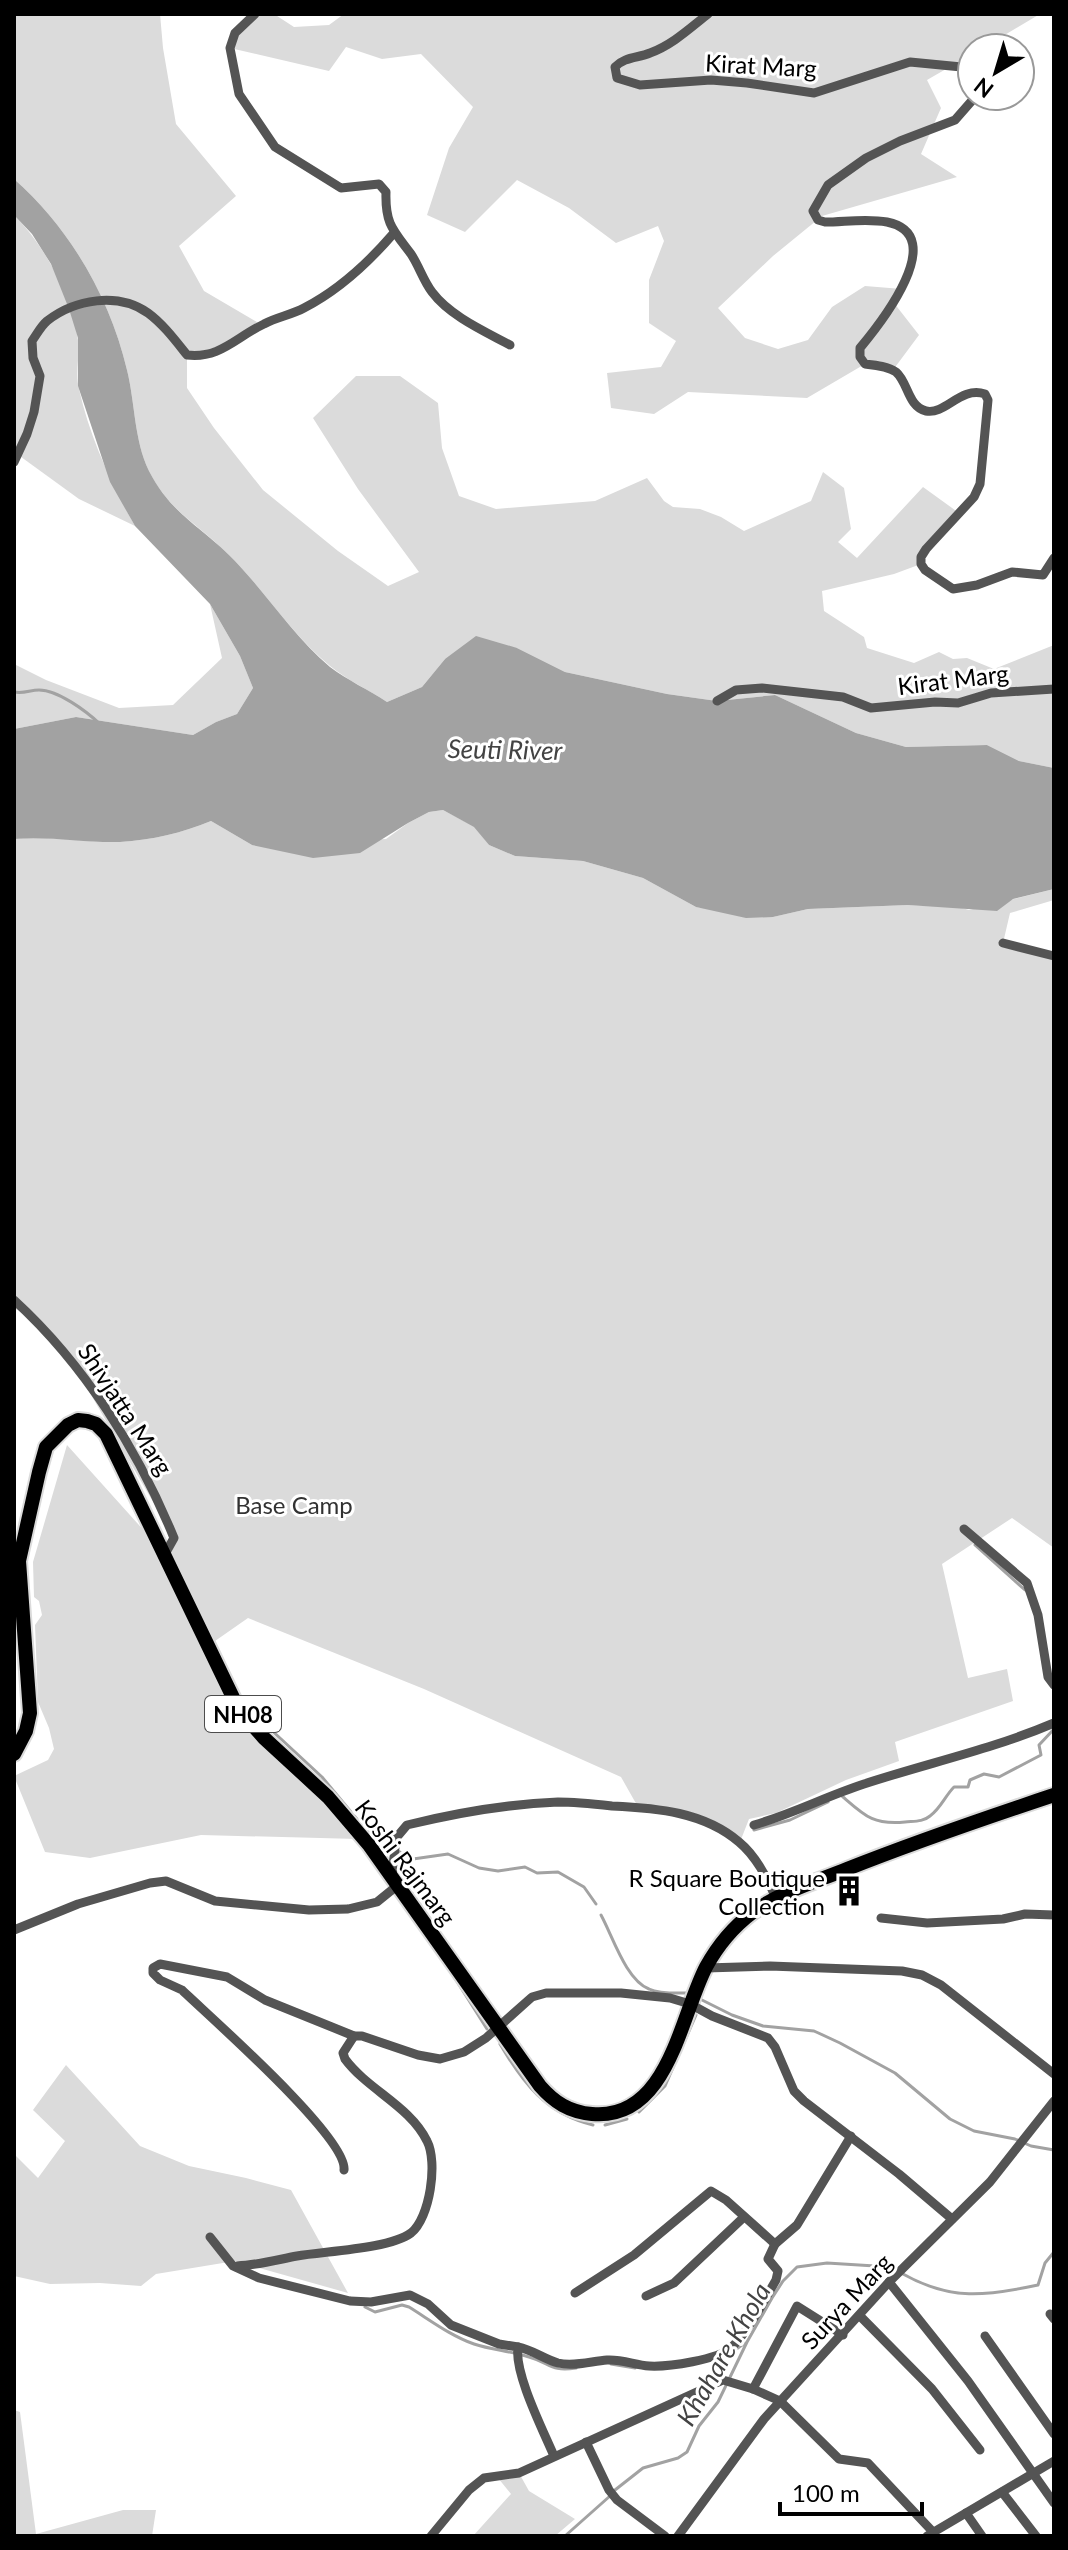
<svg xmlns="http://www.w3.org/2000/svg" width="1068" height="2550" font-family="Lato,sans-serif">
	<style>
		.green { fill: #dbdbdb }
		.water { fill: #a2a2a2 }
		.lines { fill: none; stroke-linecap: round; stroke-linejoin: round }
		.stream { stroke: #a2a2a2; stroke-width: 3 }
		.primary-casing { stroke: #dbdbdb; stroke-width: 18 }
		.minor { stroke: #545454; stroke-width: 9 }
		.primary { stroke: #000; stroke-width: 14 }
		.labels { text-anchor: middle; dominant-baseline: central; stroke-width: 6; stroke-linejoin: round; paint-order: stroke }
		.shield { fill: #fff; stroke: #4c4c4c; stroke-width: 2 }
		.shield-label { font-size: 22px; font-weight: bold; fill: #000 }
		.street-label { font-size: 24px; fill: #000; stroke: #fff }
		.park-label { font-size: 24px; fill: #323232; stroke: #fff }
		.poi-label { font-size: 24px; fill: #000; stroke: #fff; text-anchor: end }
		.water-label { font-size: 26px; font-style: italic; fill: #434343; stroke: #fff }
	</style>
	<rect width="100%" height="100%" fill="#fff"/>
	<!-- green -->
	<g class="green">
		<path d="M14,14H160L163,48L176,124L236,196L179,246L204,291L262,325L239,341L187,355V388L214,428L263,490L338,551L388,586L419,572L358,489L313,418L356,376H400L438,403L442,448L459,496L496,509L595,501L647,478L664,501L673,507L700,509L721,517L744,531L811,501L823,472L844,488L851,529L838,542L857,558L923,487L959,513L921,564L894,574L822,591L824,611L864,637L867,648L914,663L939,652L953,659L967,658L994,669L1054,645V768L1019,761L987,745L906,747L856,733L775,695L717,701L667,694L565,672L517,648L445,659L422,687L387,702C369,690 347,680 330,666C291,634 264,589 228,554C198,524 169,511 149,471C134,440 135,402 127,370C110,298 70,228 14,179Z"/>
		<path d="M255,14H274L294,27L329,25L344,14H1040L983,48H972V54L927,80L941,108L921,154L957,177L822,216L773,256L718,308L745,338L778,349L808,340L832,307L865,286L902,289L894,303L919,335L893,370L865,364L807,398L688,392L654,414L611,408L607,373L661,367L676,341L649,323V280L664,241L658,226L616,243L569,208L517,180L465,232L427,215L449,148L473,107L421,54L382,59L346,47L329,71L230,48L235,33Z"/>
		<path d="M14,215C44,245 73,297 78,340C80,356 75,373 79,389C90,438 111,483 135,526L79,499L17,454L14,462Z"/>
		<path d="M210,604L240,656L253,688L237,714L216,722L193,735L76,717L14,729V664L46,680L119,708L173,705L222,658Z"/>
		<path d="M443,810L475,827L489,845L515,856L583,861L643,878L696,907L773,917L808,909L908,905L959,907L969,910L1054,889V900L1010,913L1003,943L1054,956V1548L1012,1518L942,1564L968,1678L1007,1669L1013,1701L895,1742L899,1761L846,1780L776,1813L749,1819L740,1842L716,1826L638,1807L621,1777L424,1689L248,1618L205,1648L236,1714L249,1732L332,1810L358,1839L201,1835L90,1858L45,1852L14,1776L48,1760L54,1749L49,1728L38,1702L35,1625L42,1615L39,1601L34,1597L33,1562L67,1445L165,1554L174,1538L65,1350L34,1319L14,1308V839C50,835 85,843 120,842C152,840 182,833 211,821L252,845L386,839L408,823L429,812Z"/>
		<path d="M66,2065L140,2146L189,2166L246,2178L291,2190L348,2293L235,2261L156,2274L141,2286L100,2283L50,2284L14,2276V2154L38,2178L65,2141L33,2110Z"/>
		<path d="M14,2410L20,2412L36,2534L123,2510H156L152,2536H14Z"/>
		<path d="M519,2473L529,2491L575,2519L555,2536H473L511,2494L498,2478Z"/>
	</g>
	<!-- water -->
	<path class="water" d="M14,179C70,228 110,298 127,370C135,402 134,440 149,471C170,512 197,524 228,554C264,589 291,634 330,667C347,680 369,690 387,702L422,687L445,659L476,636L517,648L565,672L667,694L717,701L775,695L856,733L906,747L987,745L1019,761L1054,768V889L1013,899L997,911L908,905L808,909L773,917L746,918L696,907L643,878L583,861L515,856L489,845L474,827L443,810L429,812L408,823L360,853L313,858L252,845L211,821C182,833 152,840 120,842C85,843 50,836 14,839V729L76,717L193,735L216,722L237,714L253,688L240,656L210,604L135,526L110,482L78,386V338L69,309L51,264L32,234L14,215Z"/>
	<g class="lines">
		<!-- stream -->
		<g class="stream">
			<path d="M14,692C24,694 30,690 39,690C58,690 86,711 100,724"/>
			<path d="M975,1545L1025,1590"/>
			<path d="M267,1726L322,1777L366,1830L388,1849"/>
			<path d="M842,1796C865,1816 873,1825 905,1822C914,1821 923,1822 930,1816C941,1808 945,1796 954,1787H968L970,1780L984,1774L999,1777L1041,1755L1039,1745L1054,1729"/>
			<path d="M754,1830L790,1820L828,1802"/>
			<path d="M398,1851L413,1859L448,1854L479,1868L498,1871L525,1867L537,1873L558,1872L584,1887L596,1904"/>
			<path d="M601,1915C613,1937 626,1980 649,1989C660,1994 675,1993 687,1993"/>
			<path d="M451,1972L487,2029"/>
			<path d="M702,2000L732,2015L763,2026L814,2031L840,2043L895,2073L950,2119L974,2131L1015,2139L1031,2146L1054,2150"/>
			<path d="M500,2044C523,2083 546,2114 593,2125"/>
			<path d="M639,2112L665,2086L696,2015"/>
			<path d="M605,2125L627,2119"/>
			<path d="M903,2274C951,2301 986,2296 1038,2285L1045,2263L1054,2252"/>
			<path d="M365,2307L375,2312L402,2305L409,2307C430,2320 451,2336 474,2344C492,2350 511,2351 529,2357C551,2363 550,2372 576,2368"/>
			<path d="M732,2352L745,2343"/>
			<path d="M611,2364L635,2368"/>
			<path d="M615,2490L643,2468L678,2458L687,2452L699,2426L718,2402L747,2342L772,2298L783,2281L797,2267L827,2263L891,2267L896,2270"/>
			<path d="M565,2536L610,2496"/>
		</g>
		<!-- primary casing -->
		<g class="primary-casing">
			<path id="primary" d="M14,1754L26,1731L30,1713L19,1561L39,1472L46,1447L68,1425L78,1420L87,1421L96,1424L106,1434L239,1710L264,1738L328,1797L369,1845L540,2086C554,2102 569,2112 592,2114C668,2121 680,2017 706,1967C718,1945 733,1927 753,1912C781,1892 815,1882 847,1869C915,1842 985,1818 1054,1795"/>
		</g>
		<!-- minor -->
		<g class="minor">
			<path d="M255,14L235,33L230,48L239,94L275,147L341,188L379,184L386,192C385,224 393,230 411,254C419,266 423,280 432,292C450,316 484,331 510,345"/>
			<path d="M708,14C689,29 672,45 650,53C638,58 624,57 615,67L617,78L640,85L711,80L747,83L814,93L910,62L972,68"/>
			<path d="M976,96L955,120L900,141L866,158L828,185L813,211L818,220L825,222C844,222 867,218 887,222C951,235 880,324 860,348V357L865,364C875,365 888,366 896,372C908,382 908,407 926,411C946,415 960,386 985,394L988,400L980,484L974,497L926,549L921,557V564L925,570L953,589L977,585L1012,572L1043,575L1054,558"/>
			<path d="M14,462L27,434L34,412L40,376L33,358L32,341C37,334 41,326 47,321C75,299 118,292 148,313C163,324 175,340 187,355C220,359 236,337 264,324C277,317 291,315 304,308C339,290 368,263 393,234"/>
			<path d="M717,701L736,690L762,688L843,697L871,708L935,702L958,703L991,693L1054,689"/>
			<path d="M1003,943L1054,956"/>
			<path d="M14,1300C85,1365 138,1450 174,1538L165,1554"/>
			<path d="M964,1529L1027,1583L1038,1615L1048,1677L1054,1685"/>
			<path d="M754,1825C792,1814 827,1796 864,1784C928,1763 993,1749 1054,1723"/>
			<path d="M392,1876L396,1838L407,1825C456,1813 507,1804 558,1802C576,1802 594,1804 612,1806C657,1808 704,1812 739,1842C756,1856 767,1878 776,1898"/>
			<path d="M881,1918L927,1923L1003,1919L1025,1914L1054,1915"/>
			<path d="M14,1930L78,1904L150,1883L166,1881L215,1901L309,1910L348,1909L377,1902L398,1885"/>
			<path d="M706,1968L770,1966L902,1971L922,1975L941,1985L1054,2074"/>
			<path d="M344,2170C348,2138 210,2017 182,1990L160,1980L153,1973V1968L160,1964L227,1977L265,2000L354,2036H362L418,2055L440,2059L464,2052L486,2038L532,1997L546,1993H621L670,1998L690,2004L712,2016L768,2038L775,2047L794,2091L804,2101L899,2174L952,2219"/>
			<path d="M210,2237L233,2266L259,2278L350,2301L371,2302L410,2295L428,2304L451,2325L499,2344L518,2347C514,2373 543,2430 554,2456"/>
			<path d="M237,2266C258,2265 276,2260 297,2256C325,2251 389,2249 411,2233C430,2218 438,2162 427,2141C410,2106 368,2090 345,2059L343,2053L354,2036"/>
			<path d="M889,2282L968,2381L1054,2503"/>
			<path d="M575,2293L634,2255L711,2191L726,2200L775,2244L797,2225L851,2136"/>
			<path d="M646,2296L674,2283L744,2217"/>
			<path d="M1050,2314L1054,2319"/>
			<path d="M860,2316L932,2389L980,2450"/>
			<path d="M985,2336L1054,2434"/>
			<path d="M518,2347C533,2350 544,2359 558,2363C574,2367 592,2361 607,2360C622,2359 635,2365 649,2366C668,2367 718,2360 732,2347C750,2329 763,2302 776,2280L778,2271L768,2259L775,2244"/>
			<path d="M753,2389L797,2306L843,2335"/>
			<path d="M586,2442L609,2490L617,2500L665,2536"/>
			<path d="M1002,2492L1036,2536"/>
			<path d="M966,2513L982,2536"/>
			<path d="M431,2536L469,2490L484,2478L519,2473L723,2380L753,2389L780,2401L839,2459L868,2463L933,2532"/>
			<path d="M678,2536L764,2419L889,2282L990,2182L1054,2101"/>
			<path d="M927,2536L1054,2461"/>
		</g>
		<!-- primary -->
		<use href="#primary" class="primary"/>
	</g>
	<!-- icons -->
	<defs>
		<g id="building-bare" transform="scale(2.4)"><path d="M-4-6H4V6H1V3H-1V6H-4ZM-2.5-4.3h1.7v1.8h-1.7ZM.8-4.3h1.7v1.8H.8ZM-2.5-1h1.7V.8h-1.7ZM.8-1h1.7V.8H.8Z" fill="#000" stroke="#fff" stroke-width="2.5" paint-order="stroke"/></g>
	</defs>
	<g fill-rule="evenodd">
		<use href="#building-bare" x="849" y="1891"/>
	</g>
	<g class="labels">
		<!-- shield labels -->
		<rect class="shield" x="205" y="1696" width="76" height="36" rx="6"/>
		<g class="shield-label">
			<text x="243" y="1714">NH08</text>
		</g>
		<!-- street labels -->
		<g class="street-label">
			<text transform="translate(761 65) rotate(3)">Kirat Marg</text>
			<text transform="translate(953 679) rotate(-7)">Kirat Marg</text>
			<text transform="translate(126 1409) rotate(57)">Shivjatta Marg</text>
			<text transform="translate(406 1862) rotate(53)">Koshi Rajmarg</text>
			<text transform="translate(846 2301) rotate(-47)">Surya Marg</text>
		</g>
		<!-- park labels -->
		<g class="park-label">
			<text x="294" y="1504">Base Camp</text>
		</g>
		<!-- poi labels -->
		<g class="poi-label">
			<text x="825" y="1877">R Square Boutique<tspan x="825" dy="28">Collection</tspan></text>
		</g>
		<!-- water labels -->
		<g class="water-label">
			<text transform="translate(505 749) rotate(1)">Seuti River</text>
			<text transform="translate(723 2354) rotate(-60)">Khahare Khola</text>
		</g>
	</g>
	<!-- border -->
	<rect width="1068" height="2550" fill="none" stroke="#000000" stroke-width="32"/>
	<!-- north arrow -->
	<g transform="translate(996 72) rotate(218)"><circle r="38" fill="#ffffff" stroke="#999999" stroke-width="2"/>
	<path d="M0-6L14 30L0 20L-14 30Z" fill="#000000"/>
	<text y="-12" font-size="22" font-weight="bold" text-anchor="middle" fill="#000000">N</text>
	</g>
	<!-- scale -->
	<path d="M780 2502v12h142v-12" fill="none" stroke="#000000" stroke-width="4"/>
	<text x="792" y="2502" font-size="24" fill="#000000" stroke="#ffffff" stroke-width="6" paint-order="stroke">100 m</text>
</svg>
